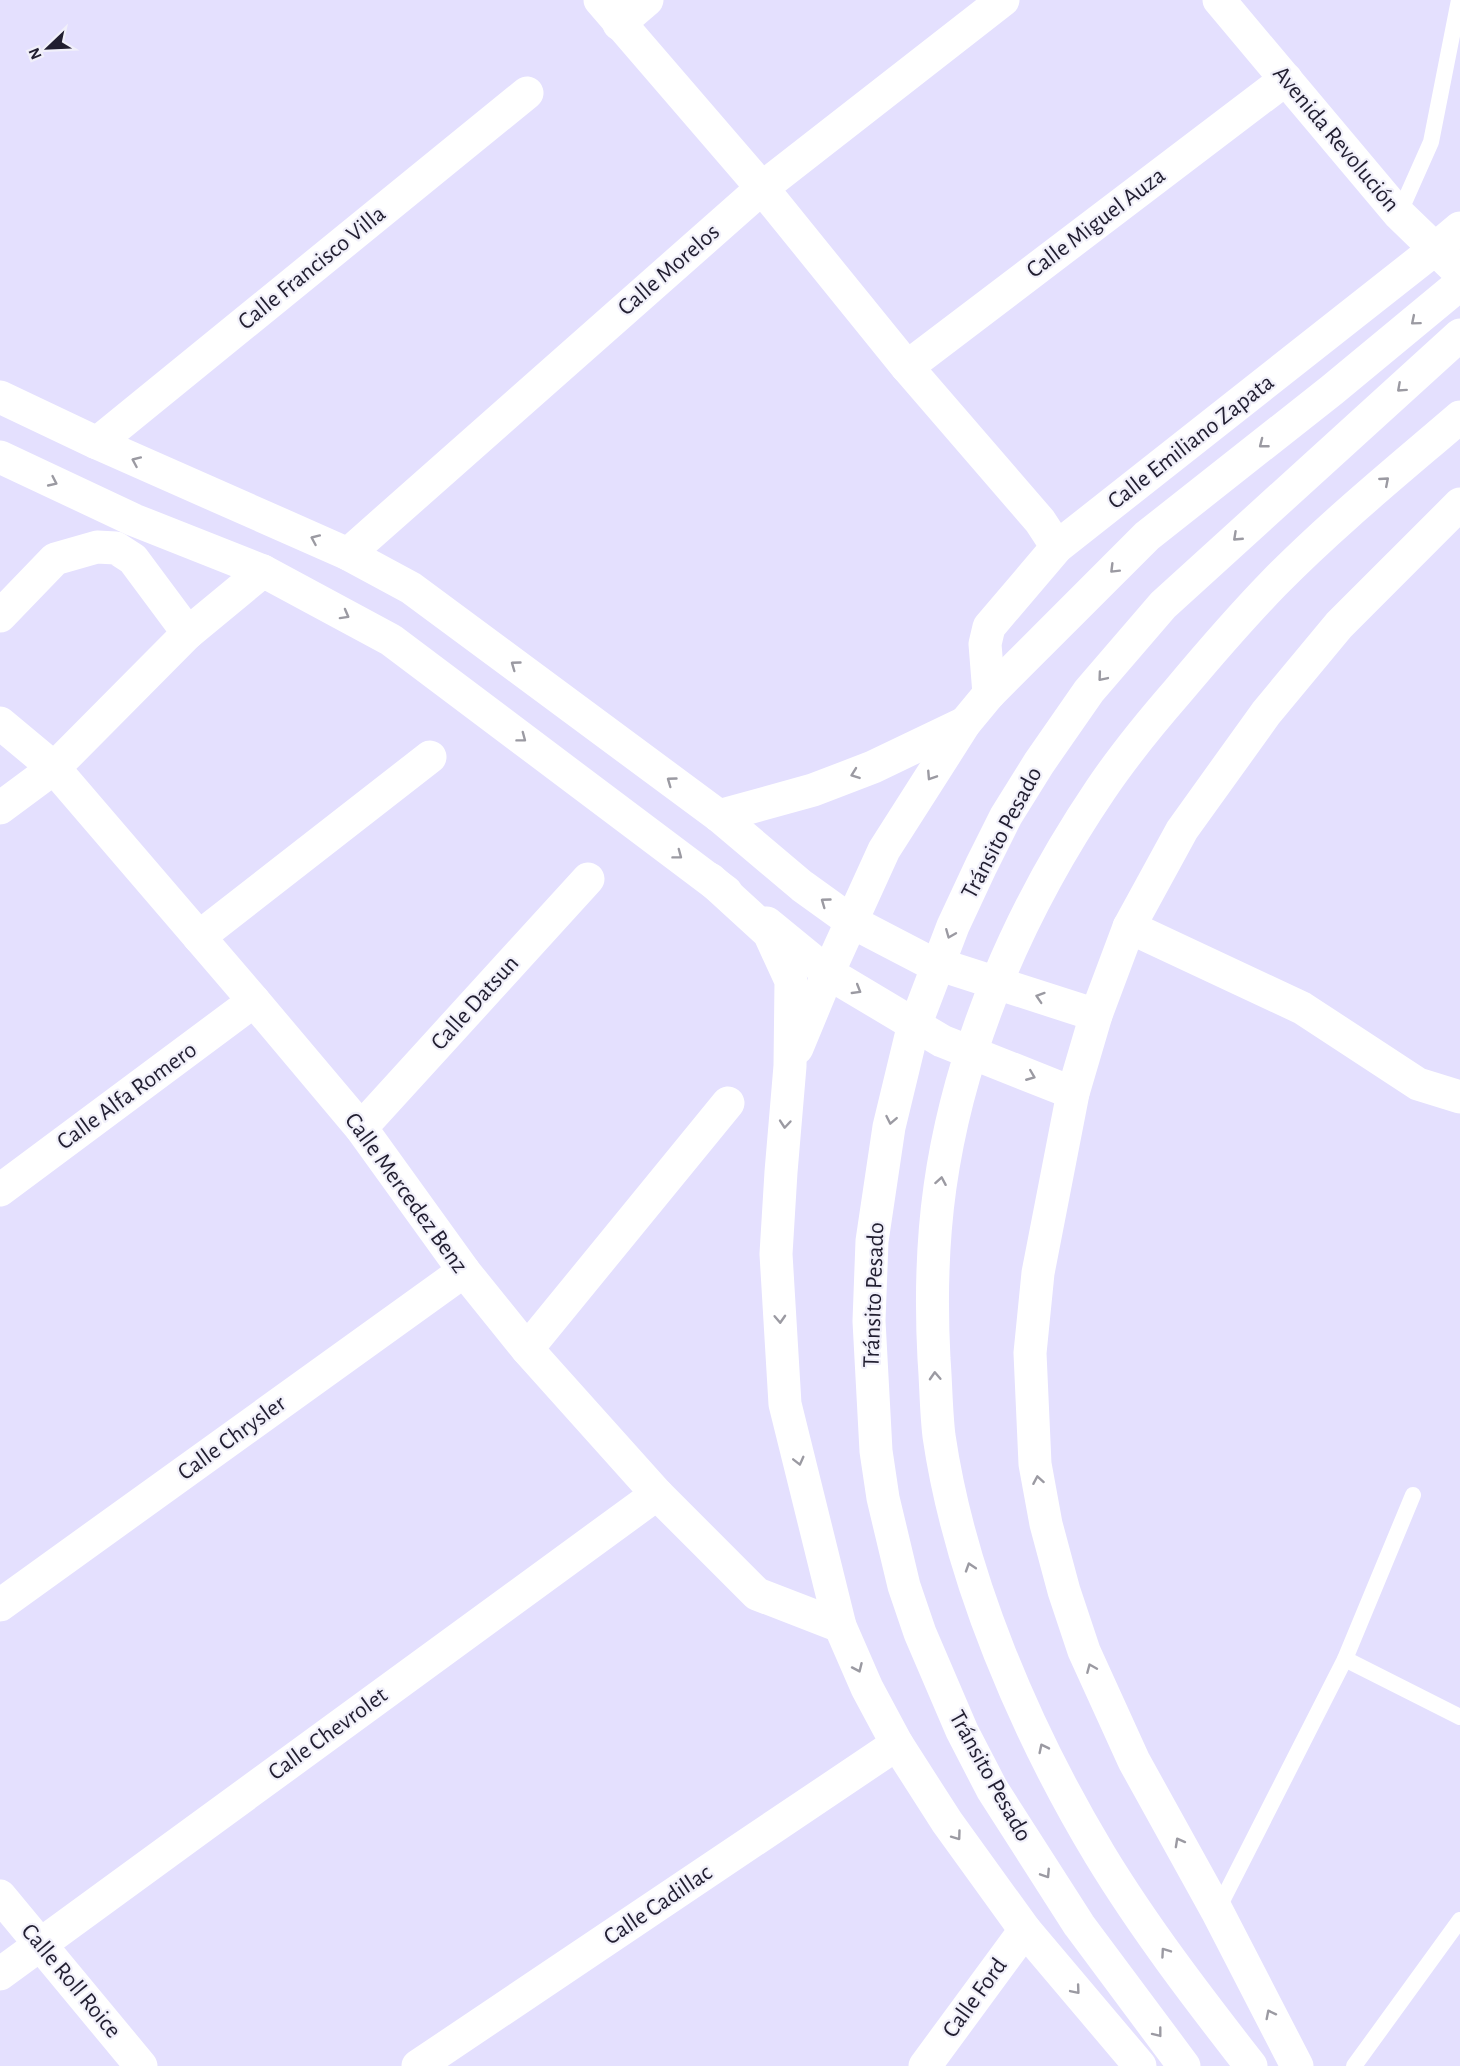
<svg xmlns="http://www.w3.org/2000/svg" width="1460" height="2066" font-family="'Alegreya Sans',sans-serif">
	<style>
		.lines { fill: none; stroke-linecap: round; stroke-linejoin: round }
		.lane { stroke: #fff; stroke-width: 16 }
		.street { stroke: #fff; stroke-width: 33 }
		.secondary { stroke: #fff; stroke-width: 33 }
		.primary { stroke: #fff; stroke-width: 33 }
		.oneway { stroke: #9b9aa2 }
		.labels { text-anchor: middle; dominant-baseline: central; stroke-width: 4.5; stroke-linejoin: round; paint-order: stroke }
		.street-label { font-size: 24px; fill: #211e30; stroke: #f1f0fa }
	</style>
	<rect width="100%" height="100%" fill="#e4e0fe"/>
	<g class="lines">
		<!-- lane -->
		<g class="lane">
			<path d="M1399,214L1431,142L1459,0"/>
			<path d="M1345,1659L1460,1717"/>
			<path d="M1217,1911L1345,1659L1413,1495"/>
			<path d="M1354,2066L1460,1920"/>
		</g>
		<!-- street -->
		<g class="street">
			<path d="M600,0L762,188L907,367L1040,521L1057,547"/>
			<path d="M1219,0L1399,214L1460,273"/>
			<path d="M619,24L647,0"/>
			<path d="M907,367L1286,79"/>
			<path d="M97,443L527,93"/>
			<path d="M348,554L762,188L1003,0"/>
			<path d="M0,616L55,559L97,547L116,548L133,559L188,633"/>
			<path d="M989,694L985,644L989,627L1057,547L1435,249L1460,228"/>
			<path d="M0,723L54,768L254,1001L361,1128L464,1271L527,1349L657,1494L757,1594L840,1626"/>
			<path d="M0,808L54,768L188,633L263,571"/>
			<path d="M1129,927L1302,1008L1418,1084L1460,1097"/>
			<path d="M199,937L430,757"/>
			<path d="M361,1128L588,879"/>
			<path d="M0,1190L254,1001"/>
			<path d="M527,1349L728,1103"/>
			<path d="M0,1605L464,1271"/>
			<path d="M0,1896L141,2066"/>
			<path d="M0,1974L657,1494"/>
			<path d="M418,2066L897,1744"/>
			<path d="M925,2066L1025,1930"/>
		</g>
		<!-- secondary -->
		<g class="secondary">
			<path d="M0,397L97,443L348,554L411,588L719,816L802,886L852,922L925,960L1096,1015"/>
			<path d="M0,457L134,520L263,571L391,640L726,892"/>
			<path d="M719,816L813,790L873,767L965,723"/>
			<path d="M710,879L769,933L791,981L790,1066L781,1172L776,1254L785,1404L840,1626L867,1688L897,1744L947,1822L1025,1930L1140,2066"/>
			<path d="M767,923L828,973L942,1041L1073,1093"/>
			<path d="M797,1048L828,973L884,850L965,723L989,694L1147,536L1332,390L1460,284"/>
			<path d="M1297,2066L1217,1911L1134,1761L1084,1651L1064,1591L1046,1524L1035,1464L1030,1353L1038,1273L1073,1093L1096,1015L1129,927L1182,830L1266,713L1339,625L1460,504"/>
		</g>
		<!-- primary -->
		<g class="primary">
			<path d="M1184,2066L1079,1925L992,1789L962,1731L920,1633L904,1586L883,1498L876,1451L869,1321L872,1241L889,1127L911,1036L953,926L981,866L1006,816L1039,763L1089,691L1163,605L1460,335"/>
			<path d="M1251,2066C1198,1998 1145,1929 1100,1855C1026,1732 960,1579 939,1436C936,1411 936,1384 934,1359C931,1302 932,1244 940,1187C960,1045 1021,907 1101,789C1124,755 1151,722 1178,691C1209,654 1240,618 1274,583C1332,524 1397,471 1460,417"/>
		</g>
	</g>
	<!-- one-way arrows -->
	<defs><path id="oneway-chevron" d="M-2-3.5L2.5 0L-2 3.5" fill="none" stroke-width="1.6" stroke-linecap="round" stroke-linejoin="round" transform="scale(1.5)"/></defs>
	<g class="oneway">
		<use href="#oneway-chevron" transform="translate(1415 321) rotate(140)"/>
		<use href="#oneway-chevron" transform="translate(1401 388) rotate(138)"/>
		<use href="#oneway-chevron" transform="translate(1263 444) rotate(142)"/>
		<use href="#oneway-chevron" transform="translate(136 461) rotate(-156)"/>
		<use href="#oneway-chevron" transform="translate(1385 481) rotate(-41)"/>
		<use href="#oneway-chevron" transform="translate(53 482) rotate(25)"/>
		<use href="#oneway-chevron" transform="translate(1237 537) rotate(137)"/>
		<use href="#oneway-chevron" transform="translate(315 539) rotate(-156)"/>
		<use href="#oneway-chevron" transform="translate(1114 569) rotate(135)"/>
		<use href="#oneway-chevron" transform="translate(345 615) rotate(29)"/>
		<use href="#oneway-chevron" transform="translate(515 665) rotate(-144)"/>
		<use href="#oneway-chevron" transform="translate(1102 677) rotate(130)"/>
		<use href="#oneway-chevron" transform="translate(522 738) rotate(37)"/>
		<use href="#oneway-chevron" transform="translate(855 774) rotate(160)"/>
		<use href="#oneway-chevron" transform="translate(931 776) rotate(123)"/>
		<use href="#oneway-chevron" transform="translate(671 781) rotate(-144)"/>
		<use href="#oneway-chevron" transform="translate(678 855) rotate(37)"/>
		<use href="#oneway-chevron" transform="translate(825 902) rotate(-144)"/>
		<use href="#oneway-chevron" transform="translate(950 934) rotate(112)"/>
		<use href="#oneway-chevron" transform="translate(857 990) rotate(31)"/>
		<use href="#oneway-chevron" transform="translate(1040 997) rotate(-162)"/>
		<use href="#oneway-chevron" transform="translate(1031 1076) rotate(22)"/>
		<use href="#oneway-chevron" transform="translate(891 1120) rotate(101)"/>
		<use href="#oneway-chevron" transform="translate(785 1124) rotate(95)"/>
		<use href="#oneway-chevron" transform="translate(941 1181) rotate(-80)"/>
		<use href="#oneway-chevron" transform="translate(780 1319) rotate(87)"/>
		<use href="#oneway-chevron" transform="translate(935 1376) rotate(-93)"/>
		<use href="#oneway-chevron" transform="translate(799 1461) rotate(76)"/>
		<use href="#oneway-chevron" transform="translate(1038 1480) rotate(-100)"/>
		<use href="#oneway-chevron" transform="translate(970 1567) rotate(-108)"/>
		<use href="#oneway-chevron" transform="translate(858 1668) rotate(66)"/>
		<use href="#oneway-chevron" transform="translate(1091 1668) rotate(-113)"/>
		<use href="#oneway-chevron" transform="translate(1043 1748) rotate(-116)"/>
		<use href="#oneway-chevron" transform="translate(957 1836) rotate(54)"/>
		<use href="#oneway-chevron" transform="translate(1179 1842) rotate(-119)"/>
		<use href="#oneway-chevron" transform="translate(1046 1874) rotate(57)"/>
		<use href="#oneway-chevron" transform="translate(1165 1952) rotate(-125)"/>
		<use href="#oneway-chevron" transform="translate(1076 1990) rotate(50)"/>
		<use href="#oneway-chevron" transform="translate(1270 2014) rotate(-117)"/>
		<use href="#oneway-chevron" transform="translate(1158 2033) rotate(52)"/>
	</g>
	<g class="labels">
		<!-- street labels -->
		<g class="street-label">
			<text transform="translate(1336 139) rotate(50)">Avenida Revolución</text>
			<text transform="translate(1096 223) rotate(-37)">Calle Miguel Auza</text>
			<text transform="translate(312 268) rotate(-39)">Calle Francisco Villa</text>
			<text transform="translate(669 270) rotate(-41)">Calle Morelos</text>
			<text transform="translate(1191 442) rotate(-38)">Calle Emiliano Zapata</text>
			<text transform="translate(1002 833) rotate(-62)">Tránsito Pesado</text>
			<text transform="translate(475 1003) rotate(-48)">Calle Datsun</text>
			<text transform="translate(127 1096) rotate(-36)">Calle Alfa Romero</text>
			<text transform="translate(406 1193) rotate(54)">Calle Mercedez Benz</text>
			<text transform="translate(874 1295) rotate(-88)">Tránsito Pesado</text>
			<text transform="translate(232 1438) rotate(-36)">Calle Chrysler</text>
			<text transform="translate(328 1734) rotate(-36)">Calle Chevrolet</text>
			<text transform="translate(990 1776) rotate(61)">Tránsito Pesado</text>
			<text transform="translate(658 1905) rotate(-34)">Calle Cadillac</text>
			<text transform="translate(71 1981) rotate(50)">Calle Roll Roice</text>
			<text transform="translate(975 1998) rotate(-54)">Calle Ford</text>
		</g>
	</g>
	<!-- north arrow -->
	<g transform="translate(48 48) rotate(247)" stroke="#f1f0fa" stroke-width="4.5" paint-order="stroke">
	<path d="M0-4.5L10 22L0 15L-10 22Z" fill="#211e30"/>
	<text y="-9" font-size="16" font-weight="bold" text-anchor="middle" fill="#211e30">N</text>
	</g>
</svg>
